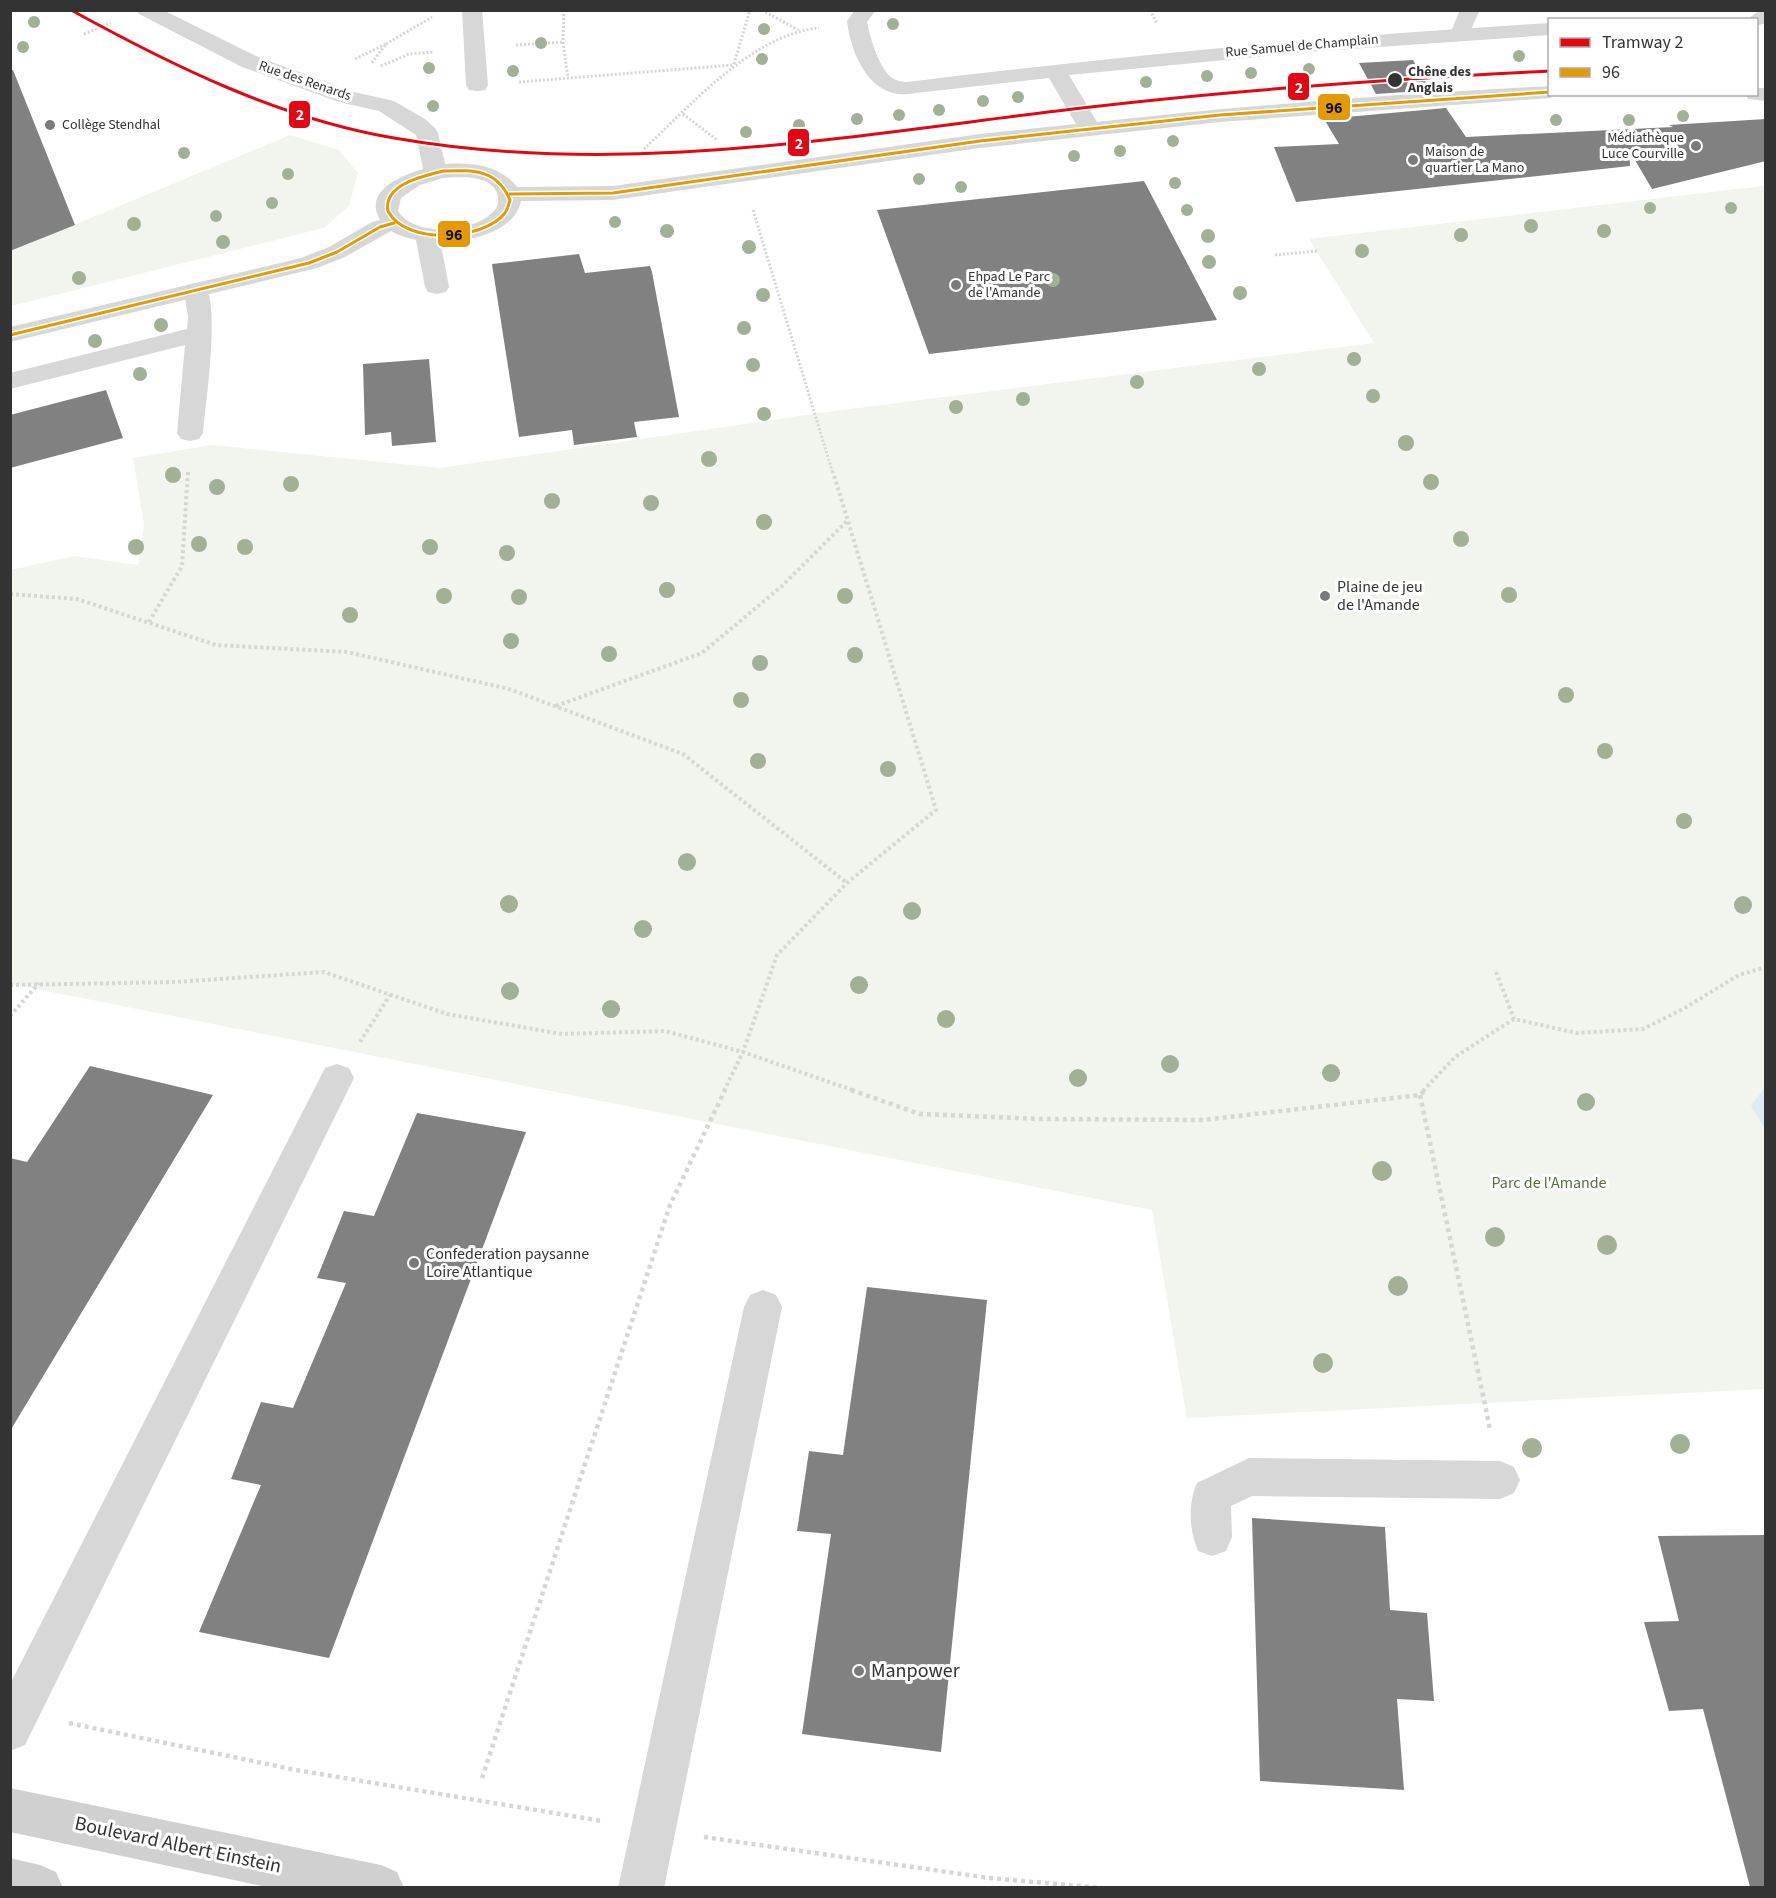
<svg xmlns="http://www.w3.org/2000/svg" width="1776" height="1898" font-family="'Source Sans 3',sans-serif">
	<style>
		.green { fill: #f1f5ed }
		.water { fill: #ddebf3 }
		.building { fill: #818181 }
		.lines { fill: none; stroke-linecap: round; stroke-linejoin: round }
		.path-far2 { stroke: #d6d6d6; stroke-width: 3; stroke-dasharray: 2 2; stroke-linecap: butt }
		.path-far1 { stroke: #d6d6d6; stroke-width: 4; stroke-dasharray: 3 3; stroke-linecap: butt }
		.path { stroke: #d6d6d6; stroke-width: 4.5; stroke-dasharray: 4 4; stroke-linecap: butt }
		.service { fill: #d7d7d7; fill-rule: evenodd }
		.minor { fill: #d7d7d7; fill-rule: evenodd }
		.secondary { fill: #d0d0d0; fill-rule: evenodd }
		.bus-1-casing { stroke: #fff; stroke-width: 6 }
		.bus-1 { stroke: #e39a05; stroke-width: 3 }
		.tram-1-casing { stroke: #fff; stroke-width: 6 }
		.tram-1 { stroke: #e30613; stroke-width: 3 }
		.tree { fill: #a2b095 }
		.stop-dot { fill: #333; stroke: #fff; stroke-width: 2 }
		.poi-dot { fill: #7a7a7a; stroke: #fff; stroke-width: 2 }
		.labels { text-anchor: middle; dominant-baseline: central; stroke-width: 6; stroke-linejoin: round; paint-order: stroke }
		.far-street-label { font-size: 14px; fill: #333; stroke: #fff }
		.far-stop-label { font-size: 14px; font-weight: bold; fill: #333; stroke: #fff; text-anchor: start }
		.far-poi-label { font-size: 14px; fill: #333; stroke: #fff; text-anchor: start }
		.poi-label { font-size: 16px; fill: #333; stroke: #fff; text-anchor: start }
		.park-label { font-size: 16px; fill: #56703f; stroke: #fff }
		.near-poi-label { font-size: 20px; fill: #333; stroke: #fff; text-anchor: start }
		.near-street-label { font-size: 20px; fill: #333; stroke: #fff }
		.line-badge { stroke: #fff; stroke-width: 2 }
		.badge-label { font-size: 16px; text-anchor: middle; font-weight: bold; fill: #fff }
		.pale-badge-label { font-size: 16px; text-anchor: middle; font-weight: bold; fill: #111 }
	</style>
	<rect width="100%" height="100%" fill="#fff"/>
	<!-- green -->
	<g class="green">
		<path d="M290,135L339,150L358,173L349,206L324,228L11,306V251Z"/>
		<path d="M1763,186L1766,189L1765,1389L1187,1418L1152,1210L11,984L10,570L74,556L138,565L144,525L133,458L212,445L440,468L834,411L1374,343L1309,239Z"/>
	</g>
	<!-- water -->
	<path class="water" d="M1765,1087V1129L1751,1106Z"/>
	<!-- building -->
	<g class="building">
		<path d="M1413,60L1427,84L1434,90L1376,94L1359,63Z"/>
		<path d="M10,70H13L75,225L10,251Z"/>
		<path d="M1446,108L1466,137L1673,127L1669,125L1766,119V161L1652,189L1629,150L1630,166L1296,202L1274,147L1339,144L1324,119Z"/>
		<path d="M1144,181L1217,320L929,354L877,210Z"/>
		<path d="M579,254L585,273L650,266L652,272L679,417L634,422L637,437L574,445L572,430L519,437L492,264Z"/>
		<path d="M429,359L436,442L392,446L391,432L365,435L363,364Z"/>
		<path d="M106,390L123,438L10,468V415Z"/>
		<path d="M90,1066L213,1095L10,1431V1158L27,1162Z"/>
		<path d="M417,1113L526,1132L329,1658L199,1632L261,1485L231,1479L261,1402L293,1408L346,1283L317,1278L344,1211L374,1216Z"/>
		<path d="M867,1287L987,1300L941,1752L802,1734L831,1534L797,1531L809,1451L843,1455Z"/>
		<path d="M1252,1518L1385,1527L1390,1610L1427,1613L1434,1701L1397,1699L1404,1790L1260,1781Z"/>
		<path d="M1766,1535V1886L1750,1887L1703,1709L1669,1711L1644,1622L1679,1621L1658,1536Z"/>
	</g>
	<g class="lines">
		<!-- path-far2 -->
		<g class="path-far2">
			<path d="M564,10L563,42L568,78"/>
			<path d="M762,10L798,30"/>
			<path d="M1150,10L1157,24"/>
			<path d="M84,34L111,23"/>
			<path d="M386,44L432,17"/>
			<path d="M516,45L563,42"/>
			<path d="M355,59L386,44L371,64"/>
			<path d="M734,64L750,10"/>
			<path d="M381,66L409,54L434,52"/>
			<path d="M519,82L734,65"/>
			<path d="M683,114L717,140"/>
			<path d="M644,149C691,105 753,34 819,28"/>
			<path d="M753,210L833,474"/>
			<path d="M1275,255L1317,251"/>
			<path d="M188,474V470"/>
		</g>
		<!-- path-far1 -->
		<g class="path-far1">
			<path d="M10,594L77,599L216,645L347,652L509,689L683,754L847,883"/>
			<path d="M149,622L182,566L188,472"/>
			<path d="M556,706L702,653L782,586L847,521"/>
			<path d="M1496,972L1514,1019"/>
			<path d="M10,985L175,982L324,972L447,1014L562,1034L665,1031L743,1052L855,1091"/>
			<path d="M10,1016L39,983"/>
			<path d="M360,1042L390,995"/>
			<path d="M724,1091L743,1052L777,955L847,883L936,810L833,472"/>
			<path d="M1423,1091L1455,1057L1514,1019L1577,1033L1643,1029L1683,1009L1739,975L1766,967"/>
		</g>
		<!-- path -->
		<g class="path">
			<path d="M851,1090L920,1114L1041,1119L1203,1120L1420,1095L1425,1090"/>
			<path d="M1420,1095L1490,1429"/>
			<path d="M69,1723L296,1770L602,1821"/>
			<path d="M482,1778L670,1205L725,1090"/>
			<path d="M704,1837L989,1878L1102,1888"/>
		</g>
		<!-- service -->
		<g class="service">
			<path d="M855,10H876L867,22C870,37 880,74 896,80C901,82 909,82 915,83L918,88L915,93C872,103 851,56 847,21Z"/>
			<path d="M1460,10H1480L1467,38L1460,40L1453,38L1450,34Z"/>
			<path d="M427,228L435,230L439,235L449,287L446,292L437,294L428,292L425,287L415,235L419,230Z"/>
			<path d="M196,283L205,285C220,308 206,402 203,433L199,439L190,441L181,439L177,433L185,345L10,389V373L187,329L188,317L184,290L187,285Z"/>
			<path d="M337,1064L349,1068L354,1078L25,1745L10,1751V1684L325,1068Z"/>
			<path d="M763,1290L776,1295L782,1307L664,1888H618L744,1307L750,1295Z"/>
			<path d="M1249,1458L1500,1461L1514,1467L1520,1480L1514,1493L1500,1499L1252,1496L1231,1506L1232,1537L1226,1551L1212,1556L1198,1551C1189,1530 1188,1503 1197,1483Z"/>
		</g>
		<!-- minor -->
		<g class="minor">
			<path d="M136,10H163L258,57L354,92L394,101L425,119L435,128L438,133L445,164C470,162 501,165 517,187L613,186L980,134L1076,124L1049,78L907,94L899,93L896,88L899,83L907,82C1120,56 1334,36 1550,23V35L1308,52L1069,75L1097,122C1247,105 1398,94 1550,86V94H1559L1550,98L1220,122L980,148L613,200L521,201C512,245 423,251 391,231L345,257L317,268L10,342V327L301,258L329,247L372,222L380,220C363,191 400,176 423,169L416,135L379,111L339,102L242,67L139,14ZM443,178C459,177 490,174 497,193C499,200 499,205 494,211C474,233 415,238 398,211L401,198L420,185Z"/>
			<path d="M462,10H482L488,85L485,90L477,91L469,90L466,85Z"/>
			<path d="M1766,10V23L1756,26V20H1746L1759,11Z"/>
			<path d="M1756,88H1766V101L1748,99L1746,94H1756Z"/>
		</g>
		<!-- secondary -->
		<g class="secondary">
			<path d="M10,1788L381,1865L397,1872L404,1888H271L10,1832Z"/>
			<path d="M10,1858L40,1865L56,1872L63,1888H10Z"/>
		</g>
		<!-- bus-1 casing -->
		<g class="bus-1-casing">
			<g id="bus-1">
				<path d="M443,171C474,170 497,169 510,200C509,204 507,210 505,213C483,241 405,245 388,211C383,184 424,176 443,171Z"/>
				<path d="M510,194L613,193L980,141L1220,115L1550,92"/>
				<path d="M10,335L309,263L337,252L380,227L394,223"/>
			</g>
		</g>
		<!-- bus-1 -->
		<use href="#bus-1" class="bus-1"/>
		<!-- tram-1 casing -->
		<g class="tram-1-casing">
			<path id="tram-1" d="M71,10C173,66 278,118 394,138C620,178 848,136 1073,109C1232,90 1391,79 1550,71"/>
		</g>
		<!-- tram-1 -->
		<use href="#tram-1" class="tram-1"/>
	</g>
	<!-- trees -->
	<g class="tree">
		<circle cx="34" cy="22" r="6"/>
		<circle cx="893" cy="24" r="6"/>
		<circle cx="764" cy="29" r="6"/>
		<circle cx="541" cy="43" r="6"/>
		<circle cx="23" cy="47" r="6"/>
		<circle cx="1519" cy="56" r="6"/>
		<circle cx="762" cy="59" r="6"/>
		<circle cx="429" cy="68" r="6"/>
		<circle cx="1309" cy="69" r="6"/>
		<circle cx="513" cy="71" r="6"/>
		<circle cx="1251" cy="73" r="6"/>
		<circle cx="1207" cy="76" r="6"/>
		<circle cx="1146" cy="82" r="6"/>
		<circle cx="1018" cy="97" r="6"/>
		<circle cx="983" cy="101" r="6"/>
		<circle cx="433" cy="106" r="6"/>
		<circle cx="939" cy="110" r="6"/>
		<circle cx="899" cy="115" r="6"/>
		<circle cx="1683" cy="116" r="6"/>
		<circle cx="857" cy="119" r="6"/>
		<circle cx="1556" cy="120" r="6"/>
		<circle cx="1629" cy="120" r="6"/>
		<circle cx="799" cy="125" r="6"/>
		<circle cx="746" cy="132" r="6"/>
		<circle cx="1173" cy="141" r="6"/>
		<circle cx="1120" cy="151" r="6"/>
		<circle cx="184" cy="153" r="6"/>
		<circle cx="1074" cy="156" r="6"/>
		<circle cx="288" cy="174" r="6"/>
		<circle cx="919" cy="179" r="6"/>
		<circle cx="1175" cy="183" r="6"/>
		<circle cx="961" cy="187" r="6"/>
		<circle cx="272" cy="203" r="6"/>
		<circle cx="1650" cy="208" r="6"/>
		<circle cx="1731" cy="208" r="6"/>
		<circle cx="1187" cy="210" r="6"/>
		<circle cx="216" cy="216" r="6"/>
		<circle cx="615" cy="222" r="6"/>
		<circle cx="134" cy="224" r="7"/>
		<circle cx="1531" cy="226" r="7"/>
		<circle cx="667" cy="231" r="7"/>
		<circle cx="1604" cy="231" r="7"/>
		<circle cx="1461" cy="235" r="7"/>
		<circle cx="1208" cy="236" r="7"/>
		<circle cx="223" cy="242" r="7"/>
		<circle cx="749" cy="247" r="7"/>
		<circle cx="1362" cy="251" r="7"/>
		<circle cx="1209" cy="262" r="7"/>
		<circle cx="79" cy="278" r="7"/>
		<circle cx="1053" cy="280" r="7"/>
		<circle cx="1240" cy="293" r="7"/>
		<circle cx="763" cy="295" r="7"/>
		<circle cx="161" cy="325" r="7"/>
		<circle cx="744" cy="328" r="7"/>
		<circle cx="95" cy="341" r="7"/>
		<circle cx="1354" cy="359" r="7"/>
		<circle cx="753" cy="365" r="7"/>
		<circle cx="1259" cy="369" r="7"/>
		<circle cx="140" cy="374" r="7"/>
		<circle cx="1137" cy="382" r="7"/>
		<circle cx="1373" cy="396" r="7"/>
		<circle cx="1023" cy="399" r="7"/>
		<circle cx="956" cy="407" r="7"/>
		<circle cx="764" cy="414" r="7"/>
		<circle cx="1406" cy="443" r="8"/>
		<circle cx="709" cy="459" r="8"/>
		<circle cx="173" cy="475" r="8"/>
		<circle cx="1431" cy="482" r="8"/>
		<circle cx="291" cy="484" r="8"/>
		<circle cx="217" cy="487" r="8"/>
		<circle cx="552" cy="501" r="8"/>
		<circle cx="651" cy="503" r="8"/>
		<circle cx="764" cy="522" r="8"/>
		<circle cx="1461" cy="539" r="8"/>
		<circle cx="199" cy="544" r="8"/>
		<circle cx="136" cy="547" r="8"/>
		<circle cx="245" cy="547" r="8"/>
		<circle cx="430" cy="547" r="8"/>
		<circle cx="507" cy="553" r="8"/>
		<circle cx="667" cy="590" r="8"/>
		<circle cx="1509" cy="595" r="8"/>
		<circle cx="444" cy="596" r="8"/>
		<circle cx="845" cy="596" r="8"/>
		<circle cx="519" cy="597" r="8"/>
		<circle cx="350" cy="615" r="8"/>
		<circle cx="511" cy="641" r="8"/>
		<circle cx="609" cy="654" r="8"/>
		<circle cx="855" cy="655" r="8"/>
		<circle cx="760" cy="663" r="8"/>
		<circle cx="1566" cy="695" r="8"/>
		<circle cx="741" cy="700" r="8"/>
		<circle cx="1605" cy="751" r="8"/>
		<circle cx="758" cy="761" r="8"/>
		<circle cx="888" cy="769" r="8"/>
		<circle cx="1684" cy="821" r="8"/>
		<circle cx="687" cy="862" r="9"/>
		<circle cx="509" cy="904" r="9"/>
		<circle cx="1743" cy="905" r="9"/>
		<circle cx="912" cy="911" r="9"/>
		<circle cx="643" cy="929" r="9"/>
		<circle cx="859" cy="985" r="9"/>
		<circle cx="510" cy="991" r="9"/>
		<circle cx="611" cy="1009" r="9"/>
		<circle cx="946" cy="1019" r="9"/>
		<circle cx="1170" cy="1064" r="9"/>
		<circle cx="1331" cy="1073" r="9"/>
		<circle cx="1078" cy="1078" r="9"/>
		<circle cx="1586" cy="1102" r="9"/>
		<circle cx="1382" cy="1171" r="10"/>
		<circle cx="1495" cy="1237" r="10"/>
		<circle cx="1607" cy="1245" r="10"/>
		<circle cx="1398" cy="1286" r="10"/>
		<circle cx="1323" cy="1363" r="10"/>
		<circle cx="1680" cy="1444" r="10"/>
		<circle cx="1532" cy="1448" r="10"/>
	</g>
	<!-- markers -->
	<circle class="stop-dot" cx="1395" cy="80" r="8"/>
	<g class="poi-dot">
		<circle cx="50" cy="125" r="6"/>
		<circle cx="1696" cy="146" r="6"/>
		<circle cx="1413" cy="160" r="6"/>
		<circle cx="956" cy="285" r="6"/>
		<circle cx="1325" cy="596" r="6"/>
		<circle cx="414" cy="1263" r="6"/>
		<circle cx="859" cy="1671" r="6"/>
	</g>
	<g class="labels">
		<!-- far-street labels -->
		<g class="far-street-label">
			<text transform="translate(1302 46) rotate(-5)">Rue Samuel de Champlain</text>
			<text transform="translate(305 81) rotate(19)">Rue des Renards</text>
		</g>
		<!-- far-stop labels -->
		<g class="far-stop-label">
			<text x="1408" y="72">Chêne des<tspan x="1408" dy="16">Anglais</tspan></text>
		</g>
		<!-- far-poi labels -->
		<g class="far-poi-label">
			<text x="62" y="125">Collège Stendhal</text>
			<text x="1684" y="138" text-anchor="end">Médiathèque<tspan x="1684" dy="16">Luce Courville</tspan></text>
			<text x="1425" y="152">Maison de<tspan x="1425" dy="16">quartier La Mano</tspan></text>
			<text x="968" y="277">Ehpad Le Parc<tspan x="968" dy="16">de l'Amande</tspan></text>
		</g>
		<!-- poi labels -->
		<g class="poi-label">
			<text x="1337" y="587">Plaine de jeu<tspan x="1337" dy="18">de l'Amande</tspan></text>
			<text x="426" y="1254">Confederation paysanne<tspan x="426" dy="18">Loire Atlantique</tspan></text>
		</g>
		<!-- park labels -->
		<g class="park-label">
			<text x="1549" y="1183">Parc de l'Amande</text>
		</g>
		<!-- near-poi labels -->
		<g class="near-poi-label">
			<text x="871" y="1671">Manpower</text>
		</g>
		<!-- near-street labels -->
		<g class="near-street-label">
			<text transform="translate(178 1845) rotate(12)">Boulevard Albert Einstein</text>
		</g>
	</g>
	<g class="line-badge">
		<rect x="1287" y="72" width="23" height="29" rx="6" fill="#e30613"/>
		<rect x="1317" y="93" width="34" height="28" rx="6" fill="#e39a05"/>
		<rect x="288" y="100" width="23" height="29" rx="6" fill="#e30613"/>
		<rect x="787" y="128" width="23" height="29" rx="6" fill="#e30613"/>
		<rect x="437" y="220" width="34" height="28" rx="6" fill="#e39a05"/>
	</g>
	<g class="badge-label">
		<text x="1299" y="93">2</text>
		<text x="300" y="120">2</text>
		<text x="799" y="149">2</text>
	</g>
	<g class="pale-badge-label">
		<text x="1334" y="113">96</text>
		<text x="454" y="240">96</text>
	</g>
	<!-- border -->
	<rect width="1776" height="1898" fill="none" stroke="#333333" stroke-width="24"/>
	<!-- legend -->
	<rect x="1548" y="18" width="210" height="78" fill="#ffffff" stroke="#adadad" stroke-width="1.5"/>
	<rect x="1560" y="38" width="30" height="9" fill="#e30613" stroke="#adadad" stroke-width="1.5"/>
	<text x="1602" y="48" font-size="18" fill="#333333">Tramway 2</text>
	<rect x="1560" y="68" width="30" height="9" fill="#e39a05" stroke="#adadad" stroke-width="1.5"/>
	<text x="1602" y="78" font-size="18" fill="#333333">96</text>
</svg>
